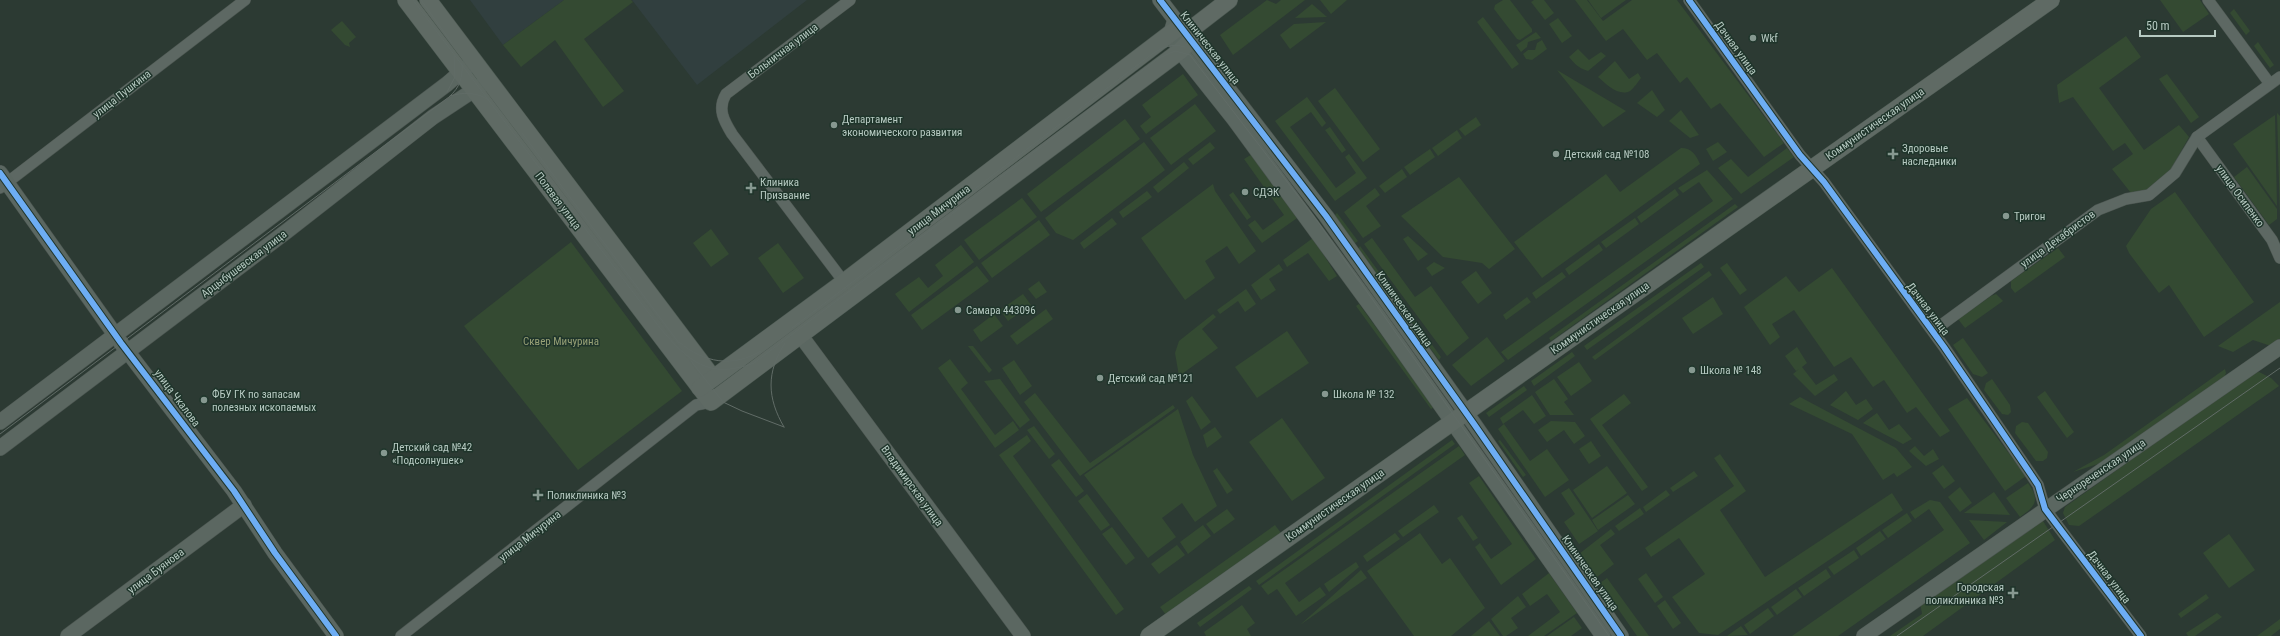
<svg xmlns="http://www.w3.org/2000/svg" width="2280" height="636" font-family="'Roboto Condensed',sans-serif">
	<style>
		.medical { fill: #313f3f }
		.green { fill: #344a32 }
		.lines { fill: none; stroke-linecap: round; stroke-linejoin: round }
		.street-casing { stroke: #4a544f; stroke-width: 12 }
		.secondary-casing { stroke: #4a544f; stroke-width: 16 }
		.primary-casing { stroke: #4a5750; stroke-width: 18 }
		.street { stroke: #5d6863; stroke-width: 11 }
		.secondary { stroke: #5b6761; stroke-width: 15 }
		.primary { stroke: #5f6a64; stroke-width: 17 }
		.tram { stroke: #616c67; stroke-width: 1 }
		.cycleway-casing { stroke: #1f352b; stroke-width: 8 }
		.cycleway { stroke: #6dadf4; stroke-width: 6 }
		.poi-dot { fill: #869890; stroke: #1f352b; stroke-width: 1.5 }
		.labels { text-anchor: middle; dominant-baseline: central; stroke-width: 3; stroke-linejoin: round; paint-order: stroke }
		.poi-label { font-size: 11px; fill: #b7cac2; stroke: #1f352b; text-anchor: start }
		.street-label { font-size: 11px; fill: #b7cac2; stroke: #1f352b }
		.park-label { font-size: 11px; fill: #97a076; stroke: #1f352b }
	</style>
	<rect width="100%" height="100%" fill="#2c3a33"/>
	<!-- medical -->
	<g class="medical">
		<path d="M470,0H564L503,45Z"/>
		<path d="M632,0H807L697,85Z"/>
	</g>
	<!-- green -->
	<g class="green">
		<path d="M564,0H631L633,2L584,39L624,91L603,107L555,40L521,67L503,45Z"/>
		<path d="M1267,0L1276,4L1281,0H1305L1233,55L1220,35Z"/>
		<path d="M1320,0H1347L1331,14Z"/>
		<path d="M1503,0H1510L1532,29V32L1520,40L1517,39L1494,9L1495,5Z"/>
		<path d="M1534,0H1544L1554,13L1545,20L1531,2Z"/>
		<path d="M1575,0H1587L1603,21L1632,0H1677L1784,143L1764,157L1720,103L1711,109L1687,77L1680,83L1657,53L1647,60L1623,29L1606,41Z"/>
		<path d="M1588,0H1626L1601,18Z"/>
		<path d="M2160,0H2200L2209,14L2183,32Z"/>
		<path d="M1312,4L1327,17L1295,18Z"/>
		<path d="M2234,9L2250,31L2246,35L2230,13Z"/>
		<path d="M1483,17L1519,64L1512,69L1477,22Z"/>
		<path d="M1558,18L1572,36L1562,43L1549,24Z"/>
		<path d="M342,21L356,37L349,43L350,47L345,45L331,30Z"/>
		<path d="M1326,22L1290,49L1280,35L1294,24Z"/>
		<path d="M1536,32L1541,38L1528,42L1527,47L1521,52L1516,45Z"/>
		<path d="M2126,36L2141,57L2099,88L2144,150L2179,125L2189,137L2171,169L2148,191L2131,193L2112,169L2133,154L2125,143L2113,151L2073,97L2059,103L2057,85Z"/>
		<path d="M1542,40L1547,49L1532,60L1526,59L1523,54L1528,50H1535L1537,43Z"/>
		<path d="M2258,42L2274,65L2270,68L2254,46Z"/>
		<path d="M1578,49L1589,60L1601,52L1606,56L1588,71C1578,68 1575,64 1569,57Z"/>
		<path d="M1615,61L1629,79L1638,73L1641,78C1638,82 1634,88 1630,91C1619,97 1606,84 1598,77Z"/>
		<path d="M1557,70L1626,111L1603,127Z"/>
		<path d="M1183,74L1198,95L1146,134L1140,126L1151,117L1142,105Z"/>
		<path d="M2167,74L2199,117L2191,123L2159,79Z"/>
		<path d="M1335,88L1380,149L1363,162L1318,101Z"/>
		<path d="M1652,90L1665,110L1657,117L1637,103Z"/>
		<path d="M1307,97L1326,123L1322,127L1311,112L1290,127L1336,188L1356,173L1345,157L1349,154L1367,178L1335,201L1275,121Z"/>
		<path d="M1195,104L1216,131L1171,165L1150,138Z"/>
		<path d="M1681,110L1699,135L1690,138L1669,121Z"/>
		<path d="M2277,113L2280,116V217Z"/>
		<path d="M2275,115L2277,206L2233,144Z"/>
		<path d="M1476,117L1481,125L1465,136L1459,129Z"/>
		<path d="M1125,119L1140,139L1041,212L1027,194Z"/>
		<path d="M1330,127L1346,150L1342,153L1325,130Z"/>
		<path d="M1457,130L1462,138L1438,156L1432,148Z"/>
		<path d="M1144,142L1165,170L1073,240L1056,233L1045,218Z"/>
		<path d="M1210,142L1215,148L1193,165L1188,159Z"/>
		<path d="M1718,142L1727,152L1713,161L1706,149Z"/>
		<path d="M1681,148C1692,148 1696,155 1700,164L1542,278L1514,242L1606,174L1620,192Z"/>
		<path d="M1787,148L1794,157L1741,194L1718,168L1731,159L1748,177Z"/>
		<path d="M1430,149L1435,157L1410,175L1404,167Z"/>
		<path d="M1254,153L1300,216L1262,243L1248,225L1255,220L1263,230L1284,215L1244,159Z"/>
		<path d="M1184,162L1189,168L1158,193L1153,187Z"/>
		<path d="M2247,167L2277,209V219L2269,225L2234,177Z"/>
		<path d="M1402,169L1407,177L1385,193L1379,186Z"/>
		<path d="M1707,170L1733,199L1508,360L1501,352L1713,201L1699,182L1683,193L1678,188Z"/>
		<path d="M1459,177L1515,249L1489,269L1482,263L1443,257L1401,216Z"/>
		<path d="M1213,184L1215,191L1256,251L1239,264L1227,246L1205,261L1215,278L1185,300L1141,238Z"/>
		<path d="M1375,188L1380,195L1366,206L1381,226L1363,238L1344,212Z"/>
		<path d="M1675,189L1679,195L1641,223L1637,217Z"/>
		<path d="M1147,191L1152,197L1123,218L1119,212Z"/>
		<path d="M1233,192L1251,217L1247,220L1229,195Z"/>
		<path d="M2175,192L2254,302L2204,337L2169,285L2159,293L2129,253L2126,246L2151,209Z"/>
		<path d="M1022,198L1037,217L979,260L964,240Z"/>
		<path d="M1735,204L1738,207L1551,341L1549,338Z"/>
		<path d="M1337,213L1358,241L1354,244L1334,216Z"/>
		<path d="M1112,218L1117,224L1084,249L1080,243Z"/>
		<path d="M1635,218L1639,224L1606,248L1601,242Z"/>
		<path d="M1039,220L1050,235L992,278L981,263Z"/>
		<path d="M711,229L729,254L711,267L693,243Z"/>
		<path d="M1408,236L1428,254L1418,261L1403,239Z"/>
		<path d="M1313,238L1337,276L1329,281L1308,253L1287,267L1283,260Z"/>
		<path d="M1372,238L1415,297L1431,286L1469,338L1447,356L1364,244Z"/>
		<path d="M571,242L682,391L578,470L464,326Z"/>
		<path d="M778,243L804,278L783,293L758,258Z"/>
		<path d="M1599,244L1603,250L1569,275L1565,269Z"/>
		<path d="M961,245L974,262L909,312L895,294L919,277L928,288L943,276L935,265Z"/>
		<path d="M1360,246L1441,357L1439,360L1358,249Z"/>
		<path d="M2058,248L2065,257L2015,293L2011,288V281Z"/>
		<path d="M1434,262L1445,268L1432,276L1426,268Z"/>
		<path d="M1701,263L1704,267L1587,350L1584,346Z"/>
		<path d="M1727,263L1747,290L1740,295L1720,268Z"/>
		<path d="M1279,264L1283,270L1269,279L1276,290L1261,300L1251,285Z"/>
		<path d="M977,266L989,281L922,330L911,315Z"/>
		<path d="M1832,268L1944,423L1950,431L1940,437L1916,407L1907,413L1884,380L1873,387L1851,357L1834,367L1794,310L1772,324L1780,337L1770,345L1744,307L1786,276L1799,292Z"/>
		<path d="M1476,271L1492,293L1478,304L1461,282Z"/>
		<path d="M1709,271L1712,275L1595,360L1592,357Z"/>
		<path d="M1562,272L1566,277L1536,299L1532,293Z"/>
		<path d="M1039,281L1047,292L1036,299L1028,289Z"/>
		<path d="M1246,289L1256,304L1245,312L1238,301L1220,314L1217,310Z"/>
		<path d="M1023,294L1031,305L1008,321L1000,310Z"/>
		<path d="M1996,294L2003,301L1965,328L1958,319L1991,296Z"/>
		<path d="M1527,297L1531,302L1506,320L1503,315Z"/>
		<path d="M1713,297L1723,314L1693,334L1682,318Z"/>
		<path d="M2280,302V339L2271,346L2253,340L2233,352L2218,346Z"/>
		<path d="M1359,304L1434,407L1431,409L1356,306Z"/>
		<path d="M1046,309L1053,319L1017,345L1010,336Z"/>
		<path d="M994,314L1003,326L981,342L973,330Z"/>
		<path d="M1213,314L1216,317L1202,329L1218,348L1179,376L1175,353L1179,341Z"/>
		<path d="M1287,331L1309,363L1257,398L1235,367Z"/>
		<path d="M1487,337L1505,361L1471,386L1452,365Z"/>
		<path d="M1963,338L1988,373L1982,377L1973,374L1953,345Z"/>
		<path d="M968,346H973L992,370L989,373Z"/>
		<path d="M1797,347L1807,363L1802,367L1816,385L1834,374L1838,380L1815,396L1793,374L1799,369L1796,371L1785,356Z"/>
		<path d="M1572,352L1575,356L1534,386L1531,381Z"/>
		<path d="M950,359L968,383L961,389L995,435L1013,421L1019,430L995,448L938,368Z"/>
		<path d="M1014,360L1032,386L1020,395L1002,368Z"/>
		<path d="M1579,362L1592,381L1571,396L1557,377Z"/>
		<path d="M2225,369L2226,373L2224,378L2101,463L2073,472L2104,455Z"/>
		<path d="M2259,372L2271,378L2279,386L2079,526L2069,525L2063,513L2065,507L2253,373Z"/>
		<path d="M1000,379L1030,420L1020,428L984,381Z"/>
		<path d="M1554,379L1568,399L1564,402L1574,415H1550L1535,392Z"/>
		<path d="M1992,379L2010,405L2011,412L2008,415L2002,414L1984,390L1986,383Z"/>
		<path d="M1524,386L1527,390L1489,417L1486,413Z"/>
		<path d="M1846,391L1856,405L1866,399L1873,409L1858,420L1830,405Z"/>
		<path d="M2045,391L2074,432L2067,438L2037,397Z"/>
		<path d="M1035,393L1090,463L1173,405L1175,408L1080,476L1024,402Z"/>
		<path d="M1624,394L1631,403L1602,425L1648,487L1642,491L1590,419Z"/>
		<path d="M1532,395L1546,416L1534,424L1523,410L1503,424L1500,418Z"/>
		<path d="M1192,396L1211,422L1201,430L1186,401Z"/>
		<path d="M1800,397L1896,448L1912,467L1897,477L1894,473L1883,480L1852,434L1789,404Z"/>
		<path d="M1967,398L2026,476L2005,491L1948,409Z"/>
		<path d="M1178,409L1193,455L1217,506L1195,522L1182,503L1162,518L1176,537L1148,558L1084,475Z"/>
		<path d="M1877,413L1889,430L1899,424L1912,439L1903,444L1863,423Z"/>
		<path d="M1282,418L1325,478L1292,501L1249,442Z"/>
		<path d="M1551,421L1575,422L1585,436L1574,444L1564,430L1547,442L1538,430Z"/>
		<path d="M2022,422L2028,423L2048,452L2047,458L2043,461H2036L2015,433L2016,426Z"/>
		<path d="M1504,424L1530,461L1547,449L1569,480L1545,497L1498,429Z"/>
		<path d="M1034,426L1055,454L1049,459L1027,430Z"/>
		<path d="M1215,427L1222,437L1207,448L1203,435Z"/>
		<path d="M1027,435L1031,441L1013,456L1124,609L1116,615L999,455Z"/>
		<path d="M1452,440L1455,444L1259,585L1256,581Z"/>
		<path d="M1500,440L1526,475L1523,477L1498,441Z"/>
		<path d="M1591,441L1601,456L1589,464L1579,449Z"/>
		<path d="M1459,446L1465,455L1285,583L1299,602L1320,587L1326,595L1296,616L1277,589L1268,595L1261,586Z"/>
		<path d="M1915,446L1924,456L1933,449L1939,459L1926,466L1909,451Z"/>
		<path d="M1720,454L1746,491L1720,510L1765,577L1892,493L1903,510L1718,635L1699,633L1672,597L1705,574L1679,538L1651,557L1645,548L1734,486L1714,458Z"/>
		<path d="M1059,459L1084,491L1076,497L1051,465Z"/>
		<path d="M1943,465L1955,481L1944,489L1932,473Z"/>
		<path d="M1607,466L1627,493L1592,518L1573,490Z"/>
		<path d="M1217,468L1233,490L1227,494L1213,471Z"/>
		<path d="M1694,471L1698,476L1673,492L1670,488Z"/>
		<path d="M1479,476L1536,559L1501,585L1475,547L1480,543L1491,559L1512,544L1469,483Z"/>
		<path d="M2028,483C2040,500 2036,506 2020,517L2006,498Z"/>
		<path d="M1960,487L1972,503L1960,512L1948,497Z"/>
		<path d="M1569,488L1598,531L1579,544L1564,522L1575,514L1561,493Z"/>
		<path d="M1666,490L1670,495L1646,512L1643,507Z"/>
		<path d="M1994,492L2010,515L1964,513Z"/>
		<path d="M1087,494L1110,525L1101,531L1078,501Z"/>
		<path d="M1628,495L1635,504L1598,530L1592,520Z"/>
		<path d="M1930,500L1940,502L1970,543L1838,636H1792L1944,530L1929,509L1915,519L1910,512Z"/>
		<path d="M1434,505L1439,512L1403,537L1398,531Z"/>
		<path d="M1640,508L1644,514L1619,531L1615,526Z"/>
		<path d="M1227,509L1235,519L1214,534L1206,524Z"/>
		<path d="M1907,513L1912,521L1888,538L1882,530Z"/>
		<path d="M1462,515L1478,538L1473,541L1457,518Z"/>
		<path d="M1969,520L2007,522L1984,540Z"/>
		<path d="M2043,521L2055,540L1923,636H1890L1922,614L1920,602L2035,522Z"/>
		<path d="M1203,525L1211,536L1188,554L1180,542Z"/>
		<path d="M1275,525L1281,533L1166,615L1160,607Z"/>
		<path d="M1112,527L1135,558L1126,565L1102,534Z"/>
		<path d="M1611,529L1615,534L1600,545L1614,564L1597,577L1579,554Z"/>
		<path d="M1880,531L1886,539L1861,556L1856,548Z"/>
		<path d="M1395,533L1400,539L1367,562L1363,556Z"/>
		<path d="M1420,533L1442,564L1450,558L1485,608L1451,636H1414L1367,571Z"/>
		<path d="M2229,534L2255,570L2229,588L2203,553Z"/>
		<path d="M1177,545L1185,555L1159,574L1151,564Z"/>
		<path d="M1854,550L1859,558L1834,575L1828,567Z"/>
		<path d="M1356,562L1359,567L1329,592L1324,584Z"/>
		<path d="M1826,569L1831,577L1804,596L1798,588Z"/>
		<path d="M1361,570L1367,578L1300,625Z"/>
		<path d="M1549,573L1577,613L1544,636H1528L1560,612L1547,594L1530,606L1522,594Z"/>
		<path d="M1646,573L1663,597L1655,603L1638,579Z"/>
		<path d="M1607,578L1649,636H1637L1600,583Z"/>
		<path d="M1249,586L1252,589L1200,627L1197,623Z"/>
		<path d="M1796,589L1802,597L1777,615L1771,607Z"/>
		<path d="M2206,594L2209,598L2181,618L2178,614Z"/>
		<path d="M1518,596L1526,607L1511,618L1518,628L1506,636H1503L1491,619Z"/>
		<path d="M1665,600L1681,623L1673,629L1657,606Z"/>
		<path d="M1242,605L1255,623L1247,629L1251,636H1206L1204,632Z"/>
		<path d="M1768,608L1774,616L1750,634L1744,625Z"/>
		<path d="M2217,613L2222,617L2195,636H2188L2186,633Z"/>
		<path d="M1574,617L1582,628L1571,636H1547Z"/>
		<path d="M2280,619V629L2271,636H2257Z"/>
		<path d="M1489,621L1500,636H1471Z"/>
		<path d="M1741,626L1748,635L1727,636Z"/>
	</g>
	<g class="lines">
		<!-- street casing -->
		<g class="street-casing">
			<g id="street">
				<path d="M1689,0L1800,155L1824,182L1944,347L2032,476L2038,485L2045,509L2141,636"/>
				<path d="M2208,0L2270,84"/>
				<path d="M2197,137L2272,240L2280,258"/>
				<path d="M0,188L245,0"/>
				<path d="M844,282L732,134C724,121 717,109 726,94L850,0"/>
				<path d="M1933,331L2098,210L2126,199L2149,195L2175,173L2197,137L2280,77"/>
				<path d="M401,636L696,405L711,402"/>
			</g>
		</g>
		<!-- secondary casing -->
		<g class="secondary-casing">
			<g id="secondary">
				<path d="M1160,0L1326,216L1474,424L1621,636"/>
				<path d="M1174,23L1171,33L1180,51L1234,119L1376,313L1603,636"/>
				<path d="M0,173L121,343L234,491L275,553L336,636"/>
				<path d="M801,336L1023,636"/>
				<path d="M0,422L447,84L469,65"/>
				<path d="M0,448L287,231L433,117L483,84"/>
				<path d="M68,636L244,505"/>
				<path d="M1864,636L2280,347"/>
			</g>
		</g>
		<!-- primary casing -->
		<g class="primary-casing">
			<g id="primary">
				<path d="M406,0L711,402L1180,51L1191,40L1194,27"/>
				<path d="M428,0L713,378"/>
				<path d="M700,388L844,282L1171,33L1180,27H1194L1229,0"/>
				<path d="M1149,636L2051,0"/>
			</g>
		</g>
		<!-- street -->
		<use href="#street" class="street"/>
		<!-- secondary -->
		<use href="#secondary" class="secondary"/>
		<!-- primary -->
		<use href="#primary" class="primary"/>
		<!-- tram -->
		<g class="tram">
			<path d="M413,0L660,328C688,361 709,380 754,363L1159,58L1175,51L1190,55L1318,222L1609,636"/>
			<path d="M421,0L452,43"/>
			<path d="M447,92L455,77L454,56"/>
			<path d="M450,96C463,92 477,92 489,100"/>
			<path d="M522,133L679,343"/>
			<path d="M792,328L1152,54C1163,47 1172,43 1185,47"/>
			<path d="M679,342C704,363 733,368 761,351"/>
			<path d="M691,361L723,402L742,411L784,427"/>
			<path d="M784,427C767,398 766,372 785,343"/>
			<path d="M0,434L449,97C460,87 463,78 462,63"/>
			<path d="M1897,636L2280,368"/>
		</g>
		<!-- cycleway casing -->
		<g class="cycleway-casing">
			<g id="cycleway">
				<path d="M1160,0L1326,216L1474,424L1621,636"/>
				<path d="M1689,0L1800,155L1824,182L1944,347L2032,476L2038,485L2045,509L2141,636"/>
				<path d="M0,173L121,343L234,491L275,553L336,636"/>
			</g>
		</g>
		<!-- cycleway -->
		<use href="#cycleway" class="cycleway"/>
	</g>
	<!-- markers -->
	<g class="poi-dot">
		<circle cx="1753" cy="38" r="4"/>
		<circle cx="834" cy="125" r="4"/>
		<circle cx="1556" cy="154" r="4"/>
		<path d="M1891 148h4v4h4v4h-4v4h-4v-4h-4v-4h4z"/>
		<path d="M749 182h4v4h4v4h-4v4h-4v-4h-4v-4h4z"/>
		<circle cx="1245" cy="192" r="4"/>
		<circle cx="2006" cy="216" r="4"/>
		<circle cx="958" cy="310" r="4"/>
		<circle cx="1692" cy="370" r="4"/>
		<circle cx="1100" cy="378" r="4"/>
		<circle cx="1325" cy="394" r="4"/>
		<circle cx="204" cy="400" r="4"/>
		<circle cx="384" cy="453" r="4"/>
		<path d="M536 489h4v4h4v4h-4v4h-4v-4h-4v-4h4z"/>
		<path d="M2011 587h4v4h4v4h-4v4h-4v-4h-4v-4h4z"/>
	</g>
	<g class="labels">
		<!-- poi labels -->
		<g class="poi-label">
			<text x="1761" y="38">Wkf</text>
			<text x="842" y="119">Департамент<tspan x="842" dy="13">экономического развития</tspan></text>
			<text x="1902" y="148">Здоровые<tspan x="1902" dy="13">наследники</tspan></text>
			<text x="1564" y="154">Детский сад №108</text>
			<text x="760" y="182">Клиника<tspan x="760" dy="13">Призвание</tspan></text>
			<text x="1253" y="192">СДЭК</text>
			<text x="2014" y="216">Тригон</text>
			<text x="966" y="310">Самара 443096</text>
			<text x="1700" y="370">Школа № 148</text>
			<text x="1108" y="378">Детский сад №121</text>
			<text x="212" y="394">ФБУ ГК по запасам<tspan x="212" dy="13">полезных ископаемых</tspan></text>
			<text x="1333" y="394">Школа № 132</text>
			<text x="392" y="447">Детский сад №42<tspan x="392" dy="13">«Подсолнушек»</tspan></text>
			<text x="547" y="495">Поликлиника №3</text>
			<text x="2004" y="587" text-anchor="end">Городская<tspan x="2004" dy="13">поликлиника №3</tspan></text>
		</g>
		<!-- street labels -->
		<g class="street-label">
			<text transform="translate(1210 48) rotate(52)">Клиническая улица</text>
			<text transform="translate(1736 48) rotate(54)">Дачная улица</text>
			<text transform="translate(783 51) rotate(-37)">Больничная улица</text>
			<text transform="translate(122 94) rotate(-38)">улица Пушкина</text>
			<text transform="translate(1875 124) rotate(-35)">Коммунистическая улица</text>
			<text transform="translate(2240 196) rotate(54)">улица Осипенко</text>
			<text transform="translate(558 201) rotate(53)">Полевая улица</text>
			<text transform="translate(939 210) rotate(-37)">улица Мичурина</text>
			<text transform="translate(2058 239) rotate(-36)">улица Декабристов</text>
			<text transform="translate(244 264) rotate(-37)">Арцыбушевская улица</text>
			<text transform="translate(1404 309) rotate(55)">Клиническая улица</text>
			<text transform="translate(1928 309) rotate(53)">Дачная улица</text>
			<text transform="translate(1600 318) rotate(-35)">Коммунистическая улица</text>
			<text transform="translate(177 398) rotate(53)">улица Чкалова</text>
			<text transform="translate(2101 471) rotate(-34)">Чернореченская улица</text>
			<text transform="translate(912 486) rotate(54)">Владимирская улица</text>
			<text transform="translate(1335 505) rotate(-35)">Коммунистическая улица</text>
			<text transform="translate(530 536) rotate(-38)">улица Мичурина</text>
			<text transform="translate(156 571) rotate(-37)">улица Буянова</text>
			<text transform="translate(1590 573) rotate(55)">Клиническая улица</text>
			<text transform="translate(2109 577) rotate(53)">Дачная улица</text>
		</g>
		<!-- park labels -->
		<g class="park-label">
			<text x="561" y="341">Сквер Мичурина</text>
		</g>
	</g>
	<!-- scale -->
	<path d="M2140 30v6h75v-6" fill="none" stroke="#b7cac2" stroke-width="2"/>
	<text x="2146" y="30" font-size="12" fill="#b7cac2" stroke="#1f352b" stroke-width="3" paint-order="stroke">50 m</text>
</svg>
